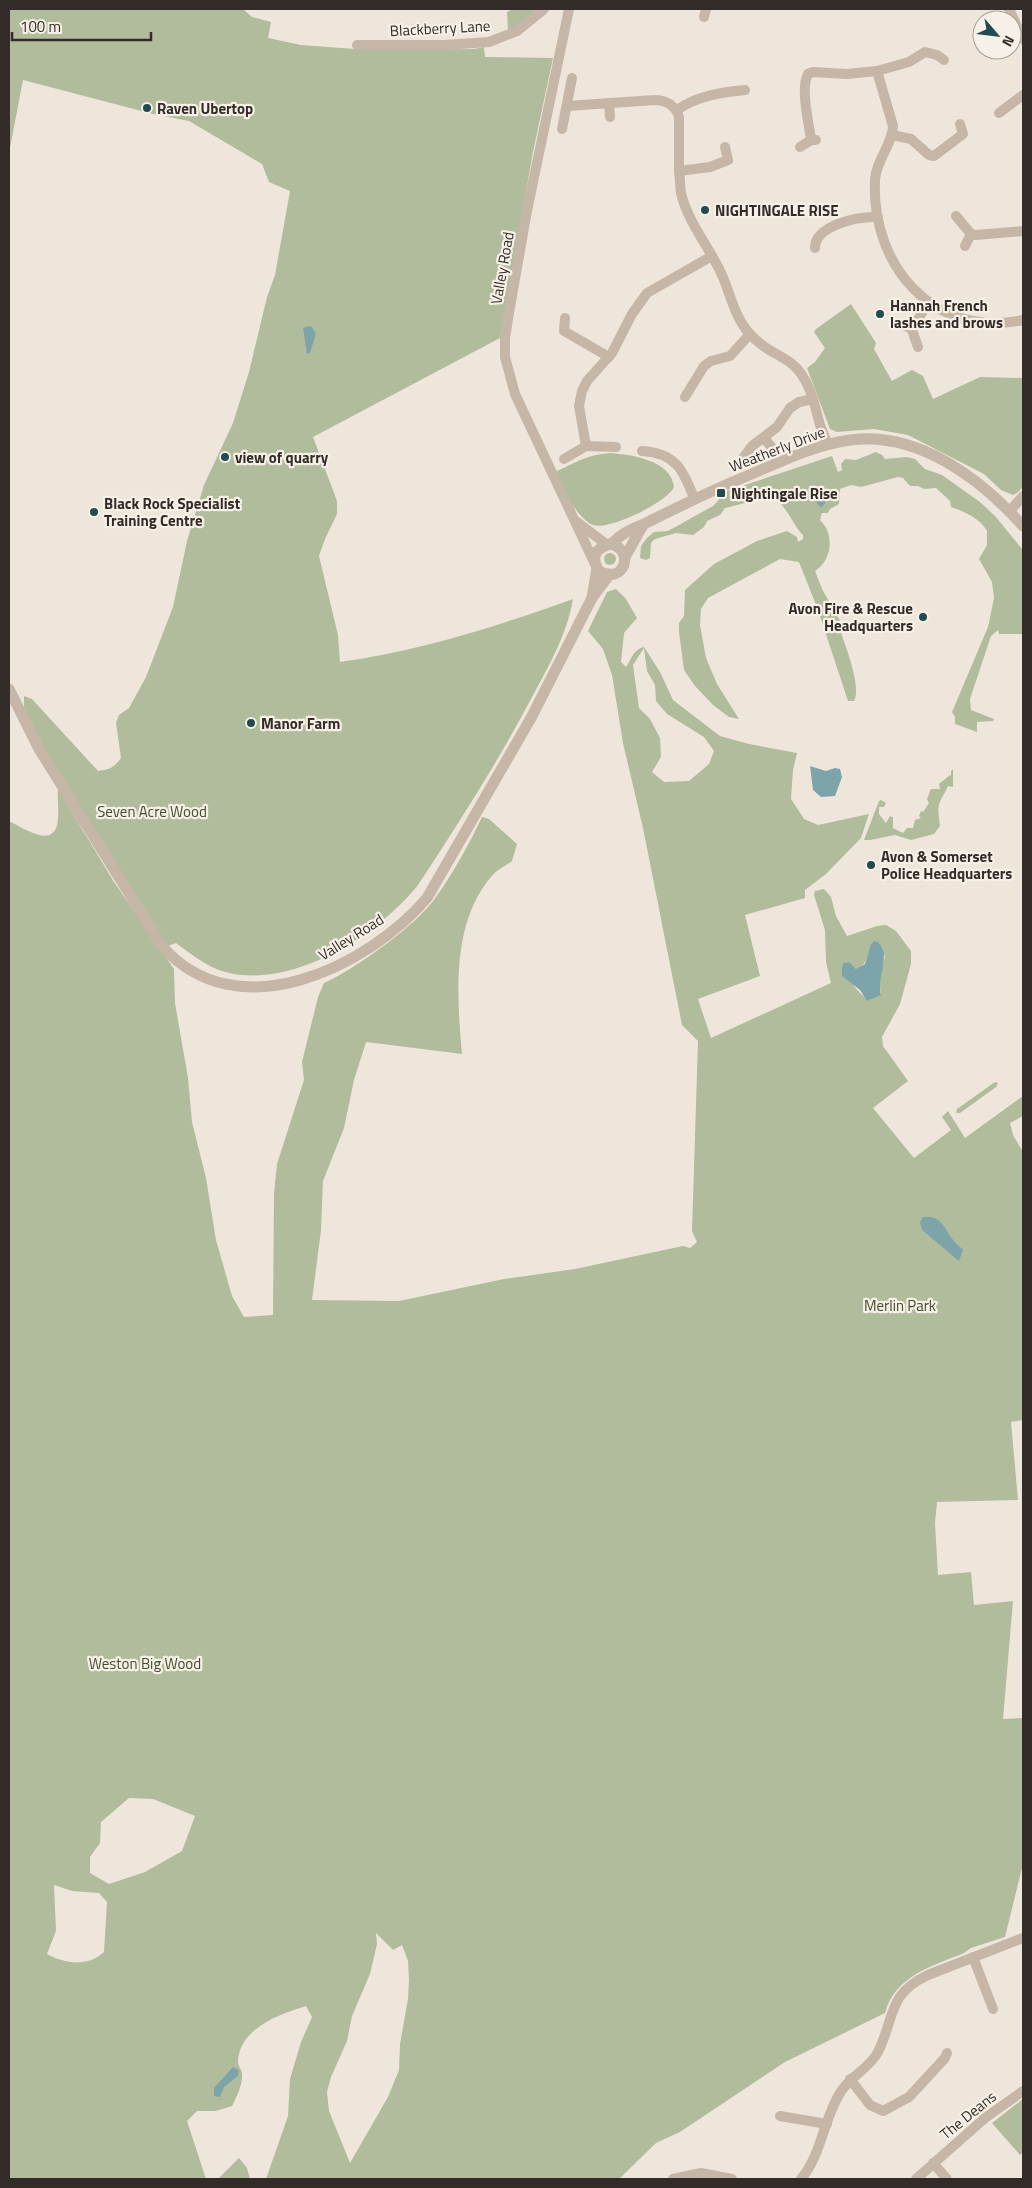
<svg xmlns="http://www.w3.org/2000/svg" width="1032" height="2188" font-family="'Titillium Web',sans-serif">
	<style>
		.green { fill: #b0bc9c; fill-rule: evenodd }
		.water { fill: #7da5a9 }
		.lines { fill: none; stroke-linecap: round; stroke-linejoin: round }
		.minor { stroke: #c5b6a8; stroke-width: 10 }
		.tertiary { stroke: #c5b6a8; stroke-width: 11 }
		.poi-dot { fill: #214b50; stroke: #f7f0e6; stroke-width: 2 }
		.labels { text-anchor: middle; dominant-baseline: central; stroke-width: 4.5; stroke-linejoin: round; paint-order: stroke }
		.street-label { font-size: 15px; fill: #332b27; stroke: #f7f0e6 }
		.poi-label { font-size: 15px; font-weight: bold; fill: #332b27; stroke: #f7f0e6; text-anchor: start }
		.park-label { font-size: 15px; fill: #414e2e; stroke: #f7f0e6 }
	</style>
	<rect width="100%" height="100%" fill="#efe6db"/>
	<!-- green -->
	<g class="green">
		<path d="M9,9H243L252,17L271,22L268,38L301,45L369,50L474,49L484,47L485,57L553,58L533,152L500,338L313,437L337,501V514L325,539L319,556L338,635L340,662C419,651 498,626 573,599C567,634 549,666 532,697C498,762 458,824 418,885C378,935 292,990 225,972C207,967 191,954 176,943L168,946L42,748L24,707V696L32,699L98,771C109,770 115,767 121,758L116,723L119,715L129,708L146,677L173,607L187,541L204,485L233,423L249,372L267,297L275,275L290,191L269,182L262,164L189,121L153,114L23,80L9,153Z"/>
		<path d="M513,9H537L533,15L508,31L507,12Z"/>
		<path d="M851,304L876,343L874,349L892,381L912,370L923,376L933,399L980,377L1023,378V487L1017,493L1013,495L1001,490L984,474L908,435L874,429L837,432L830,429L807,368L815,362L825,348L814,332L816,329Z"/>
		<path d="M876,452L882,455L885,459L907,457L915,459L925,469L942,475L980,502L995,516L1023,550V634H999L998,630L991,636L970,699L971,710L994,719L993,721L977,722V732L955,724V717L952,712L988,627L994,598L992,582L979,559L987,545V531C980,518 965,512 951,507L950,501L936,488L924,489L918,486H910L903,478L898,477L861,487L851,485L840,489L839,504L830,509L828,513H822L820,520C835,534 832,561 815,571L822,589L843,626L840,630C845,645 862,687 854,701H848L818,610L799,562L780,559L708,598L701,609L700,625L706,658L717,684L739,719L729,717L713,705L695,686L684,670L679,632V623L684,616L685,590L714,564L757,541L787,531L797,537L798,542L803,539V535C792,525 786,501 769,497L725,508L720,515L707,521L704,527L693,535L676,533L655,539L651,543L650,558L646,560L640,558L641,546L647,538L654,532L668,531L713,506L718,501L721,493L832,456L838,472L842,470L841,464L845,459L856,460Z"/>
		<path d="M611,453C632,455 671,460 674,487C668,502 608,531 593,525C578,519 560,487 557,471C579,461 586,455 611,453Z"/>
		<circle cx="610" cy="559" r="6"/>
		<path d="M616,589L626,599L637,618L624,633L621,662L626,667C632,658 633,650 644,647L660,672L673,700L720,736L749,744L797,753L793,770L791,799L804,819L818,825L869,814L861,838L826,874L805,890V898L745,915L760,976L698,999L711,1038L831,983L826,962L825,930L814,895L815,891L824,889L831,897L836,916L847,936L877,926L886,925L896,931L911,951V964L900,1004L882,1037L883,1046L908,1081L873,1108L914,1158L951,1130L942,1117L948,1111L965,1138L1023,1096V1116L1010,1123L1013,1135L1023,1152V1420L1011,1422L1018,1500L937,1502L935,1523L938,1575L971,1572L974,1605L1013,1601L1003,1719L1023,1718V1864L1005,1937L971,1948L964,1953C932,1966 895,1976 885,2013L785,2062L680,2132L656,2143L619,2179H266L288,2116L290,2079L301,2042L312,2017L306,2006C280,2014 239,2028 238,2062C238,2065 241,2069 242,2073C243,2084 237,2096 232,2106L216,2111H197L187,2121L206,2179H9V821C25,829 58,852 58,816C59,807 57,798 58,789L114,882L174,969L175,1003L188,1078L192,1122L206,1178L216,1240L232,1296L244,1317L273,1315L274,1194L277,1164L304,1080L302,1062L318,997L324,983C354,970 418,924 436,897C454,872 469,844 482,817L489,819L517,844L512,861C506,866 496,870 491,877C451,924 457,997 462,1054L366,1042L354,1080L344,1128L323,1181L321,1230L312,1300L399,1301L504,1279L575,1269L683,1246L690,1248L697,1242L692,1231L698,1041L682,1025L643,828L623,743L612,675L603,649L588,631L607,592ZM644,648L647,671L655,685L656,701L667,714L704,737L714,751L709,764L689,781L664,782L652,772L661,757L660,738L650,719L639,708L633,665ZM870,950L885,956L879,982L881,994L869,1000C860,996 847,977 842,967L847,962L856,969C866,966 866,958 870,950ZM129,1798L153,1799L195,1816L182,1851L145,1872L109,1884L90,1873V1857L100,1843L101,1822ZM54,1885L72,1891L99,1893L107,1902L104,1952C88,1967 65,1964 47,1954L56,1931ZM376,1933L393,1950L402,1945L408,1961L409,1980L408,1999L400,2044L399,2070L388,2097L350,2163L329,2111L327,2092L331,2077L347,2041L352,2016L370,1974L377,1944Z"/>
		<path d="M953,769V787L948,786C938,807 937,801 940,826L934,834L911,840L895,835L870,840H864L879,801L881,800L886,803L884,807H879V814L886,823L890,816L893,817V828L903,833L907,828H913L915,820L921,818L919,816L921,811L923,812L929,803L927,799L931,789H940L939,784L950,775L951,776V771Z"/>
		<path d="M995,1082L998,1083L996,1087L960,1113H956L957,1109Z"/>
		<path d="M1023,2099V2152L1020,2155L992,2123Z"/>
		<path d="M239,2158L247,2168L250,2179H218Z"/>
	</g>
	<!-- water -->
	<g class="water">
		<path d="M308,326L312,327L316,334L310,353L307,354L303,328Z"/>
		<path d="M818,490L828,499L822,507L819,506L814,498Z"/>
		<path d="M810,766L826,771L835,768L840,769L842,777L835,796L821,797L813,790Z"/>
		<path d="M874,941L878,942C892,956 876,976 881,995L867,1001L860,990L842,976V967L844,963L849,962L856,969L865,964L871,944Z"/>
		<path d="M923,1217C943,1215 944,1230 954,1241C957,1245 961,1247 963,1250L959,1261L922,1230L920,1222Z"/>
		<path d="M233,2067L239,2070L238,2076L224,2087L220,2097L214,2096V2088Z"/>
	</g>
	<g class="lines">
		<!-- minor -->
		<g class="minor">
			<path d="M569,9L527,211L509,313L505,338V357L515,394L595,564"/>
			<path d="M1009,9L1023,39"/>
			<path d="M704,17L706,9"/>
			<path d="M357,45H445L489,42L517,31L544,9"/>
			<path d="M944,60L937,55L925,52L909,62L877,71L893,126C892,146 876,160 875,180C871,265 933,339 1023,320"/>
			<path d="M609,103L610,117"/>
			<path d="M567,106L655,100C666,100 676,106 679,117V171"/>
			<path d="M677,110C696,96 722,92 745,90"/>
			<path d="M999,113L1023,95"/>
			<path d="M562,129L572,78"/>
			<path d="M892,135L911,139L929,155L934,156L963,134L960,124"/>
			<path d="M816,140H811C809,123 800,88 808,74L813,72L847,74L877,71"/>
			<path d="M725,147L728,160L710,167L679,171C680,178 680,186 681,193C688,223 710,248 722,275C730,293 735,318 749,333C777,364 797,350 813,399"/>
			<path d="M800,147L811,140"/>
			<path d="M956,216L971,234L975,235L1023,231"/>
			<path d="M965,246L971,234"/>
			<path d="M815,248C815,225 859,216 878,217"/>
			<path d="M565,318L564,331L609,357"/>
			<path d="M903,325L913,329"/>
			<path d="M918,347L912,330L928,302"/>
			<path d="M685,397L704,366L711,361L730,356L750,334"/>
			<path d="M764,438L773,449"/>
			<path d="M586,446L616,447"/>
			<path d="M642,451C675,453 683,469 694,498"/>
			<path d="M564,459L586,446L579,406L582,391L587,381L612,353L632,314L647,293L712,256"/>
			<path d="M741,461L752,446L777,427L790,408L799,402L813,399L820,425L828,445"/>
			<path d="M1009,512L1023,496"/>
			<path d="M577,522L606,544"/>
			<path d="M973,1957L993,2009"/>
			<path d="M850,2079L870,2105L883,2111L909,2097L945,2058L947,2053"/>
			<path d="M780,2116L827,2124"/>
			<path d="M933,2163L947,2179"/>
			<path d="M673,2179L701,2173L732,2179"/>
			<path d="M801,2179C822,2154 823,2120 840,2093C850,2076 869,2069 878,2052C895,2018 887,1994 928,1975L1023,1938"/>
			<path d="M916,2179L985,2118L1023,2091"/>
		</g>
		<!-- tertiary -->
		<g class="tertiary">
			<path d="M611,544C633,550 626,578 607,574C602,573 597,570 596,565C591,552 601,547 610,544C615,542 618,537 622,535C630,529 641,526 650,521C680,506 711,491 742,478C776,464 813,445 850,440C918,431 980,478 1023,526"/>
			<path d="M625,557L643,525"/>
			<path d="M592,598L597,568"/>
			<path d="M9,689L39,749L162,946C236,1031 367,968 427,898L531,718L592,598L610,574"/>
		</g>
	</g>
	<!-- markers -->
	<g class="poi-dot">
		<circle cx="147" cy="108" r="5"/>
		<circle cx="705" cy="210" r="5"/>
		<circle cx="880" cy="314" r="5"/>
		<circle cx="225" cy="457" r="5"/>
		<rect x="716" y="488" width="10" height="10" rx="2.5"/>
		<circle cx="94" cy="512" r="5"/>
		<circle cx="923" cy="617" r="5"/>
		<circle cx="251" cy="723" r="5"/>
		<circle cx="871" cy="865" r="5"/>
	</g>
	<g class="labels">
		<!-- street labels -->
		<g class="street-label">
			<text transform="translate(440 28) rotate(-3)">Blackberry Lane</text>
			<text transform="translate(502 268) rotate(-80)">Valley Road</text>
			<text transform="translate(777 449) rotate(-21)">Weatherly Drive</text>
			<text transform="translate(351 937) rotate(-32)">Valley Road</text>
			<text transform="translate(968 2115) rotate(-39)">The Deans</text>
		</g>
		<!-- poi labels -->
		<g class="poi-label">
			<text x="157" y="108">Raven Ubertop</text>
			<text x="715" y="210">NIGHTINGALE RISE</text>
			<text x="890" y="305">Hannah French<tspan x="890" dy="17">lashes and brows</tspan></text>
			<text x="235" y="457">view of quarry</text>
			<text x="731" y="493">Nightingale Rise</text>
			<text x="104" y="503">Black Rock Specialist<tspan x="104" dy="17">Training Centre</tspan></text>
			<text x="913" y="608" text-anchor="end">Avon Fire &amp; Rescue<tspan x="913" dy="17">Headquarters</tspan></text>
			<text x="261" y="723">Manor Farm</text>
			<text x="881" y="856">Avon &amp; Somerset<tspan x="881" dy="17">Police Headquarters</tspan></text>
		</g>
		<!-- park labels -->
		<g class="park-label">
			<text x="152" y="811">Seven Acre Wood</text>
			<text x="900" y="1305">Merlin Park</text>
			<text x="145" y="1663">Weston Big Wood</text>
		</g>
	</g>
	<!-- border -->
	<rect width="1032" height="2188" fill="none" stroke="#332b27" stroke-width="20"/>
	<!-- north arrow -->
	<g transform="translate(997 35) rotate(118)"><circle r="24" fill="#f7f0e6" stroke="#a9a19a"/>
	<path d="M0-4L9 19L0 12L-9 19Z" fill="#214b50"/>
	<text y="-8" font-size="14" font-weight="bold" text-anchor="middle" fill="#332b27">N</text>
	</g>
	<!-- scale -->
	<path d="M12 32v8h139v-8" fill="none" stroke="#332b27" stroke-width="2.5"/>
	<text x="20" y="32" font-size="15" fill="#332b27" stroke="#f7f0e6" stroke-width="4" paint-order="stroke">100 m</text>
</svg>
